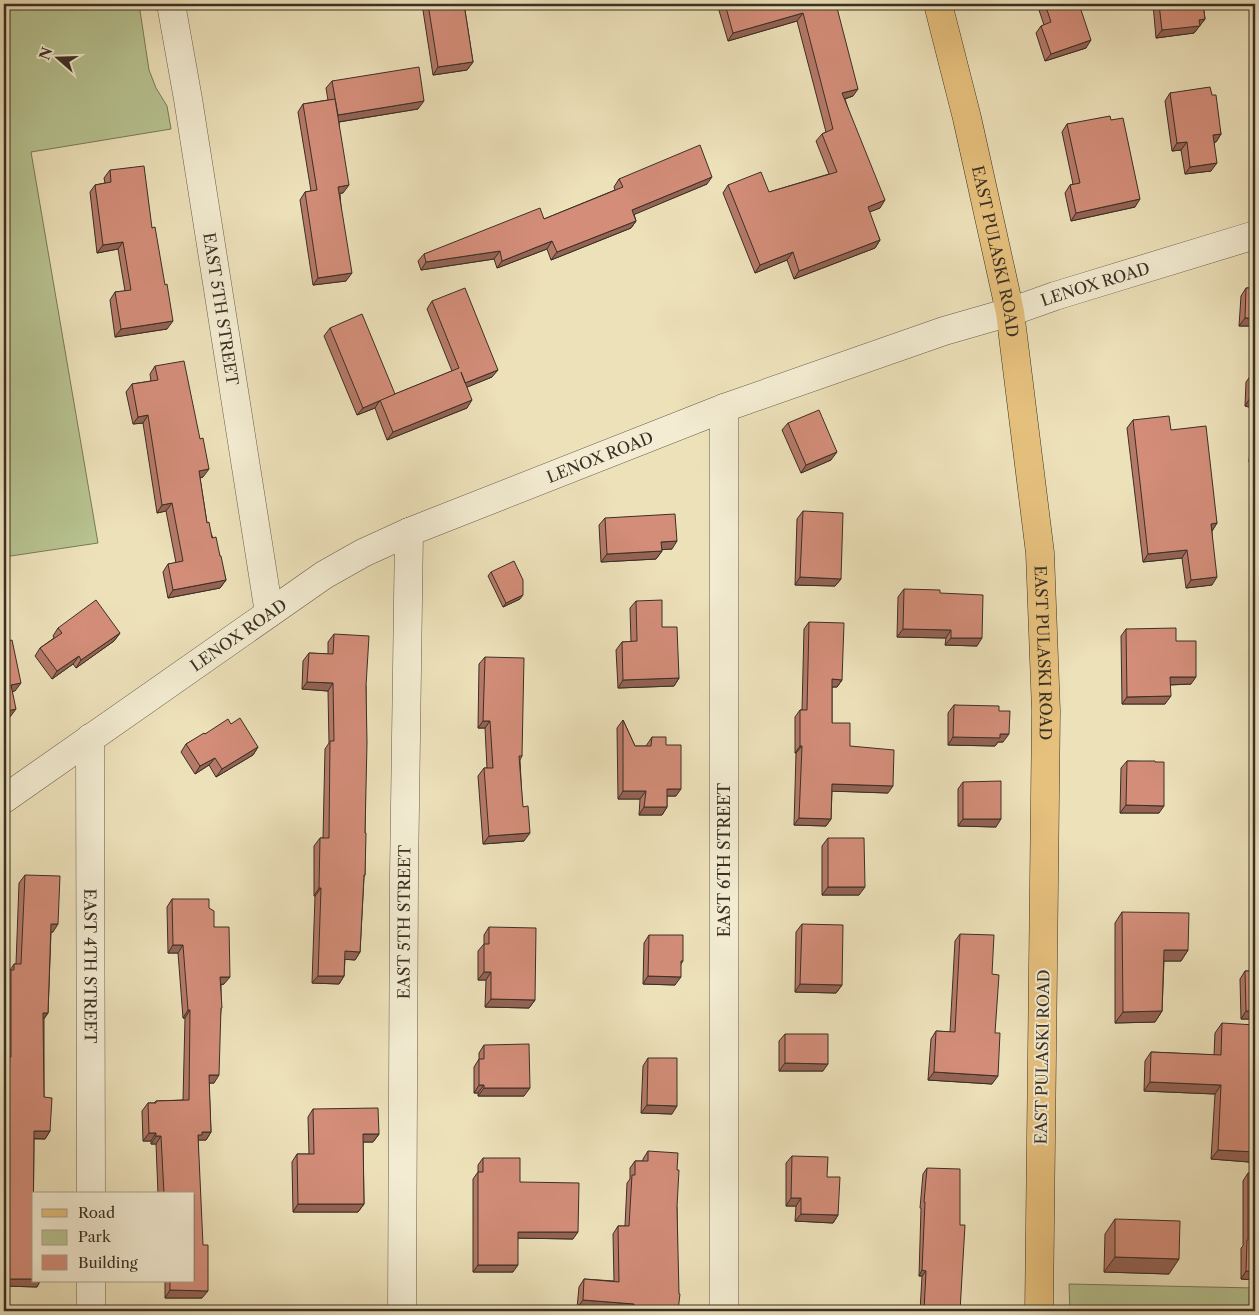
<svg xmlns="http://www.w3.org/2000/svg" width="1259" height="1315" font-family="'Libre Caslon Text',serif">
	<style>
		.green { fill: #b7c391; stroke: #787a5b }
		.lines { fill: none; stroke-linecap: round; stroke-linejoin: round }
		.minor-casing { stroke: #675c4a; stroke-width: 29 }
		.major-casing { stroke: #3a3025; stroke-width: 29 }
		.minor { stroke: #f3ecd2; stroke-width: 28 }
		.major { stroke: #e6c07d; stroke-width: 28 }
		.wall { fill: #b57968; stroke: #3a3025 }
		.shaded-wall { fill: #946355; stroke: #3a3025 }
		.building { fill: #d38d79; stroke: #3a3025 }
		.labels { text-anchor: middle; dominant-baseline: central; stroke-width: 4; stroke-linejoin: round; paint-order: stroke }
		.street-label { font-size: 16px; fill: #3a3025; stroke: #f3ecd2 }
	</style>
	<rect width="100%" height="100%" fill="#ede1ba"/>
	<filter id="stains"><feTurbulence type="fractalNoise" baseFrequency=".004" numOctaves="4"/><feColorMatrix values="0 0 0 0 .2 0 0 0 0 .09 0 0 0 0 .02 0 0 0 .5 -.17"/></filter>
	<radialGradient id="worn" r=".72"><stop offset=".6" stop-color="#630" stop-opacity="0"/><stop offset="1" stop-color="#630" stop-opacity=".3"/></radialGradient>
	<!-- green -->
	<g class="green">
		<path d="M4,4H139L149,70L156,88L167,106L171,129L31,152L98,543L4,557Z"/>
		<path d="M1069,1284L1255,1288V1311H1070Z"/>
	</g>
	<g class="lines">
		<!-- minor casing -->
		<g class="minor-casing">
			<g id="minor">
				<path id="s1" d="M171,4L188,99L269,613"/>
				<path id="s2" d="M90,738L91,1194"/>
				<path id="s3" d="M4,799L324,575L363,553L409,532L724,408L944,331L1010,312L1055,296L1255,235"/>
				<path d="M91,1281V1311"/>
				<path id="s4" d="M402,1311L404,875L409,532"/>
				<path d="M724,1311V408"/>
			</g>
		</g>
		<!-- major casing -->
		<g class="major-casing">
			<g id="major">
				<path id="s5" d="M938,4L967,118L1010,312L1040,553L1046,711L1039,1311"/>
			</g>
		</g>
		<!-- minor -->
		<use href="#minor" class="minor"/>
		<!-- major -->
		<use href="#major" class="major"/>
	</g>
	<!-- wall -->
	<g class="wall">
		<path d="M422,4H464L473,62L467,70L433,75Z"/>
		<path d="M721,4H816L817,9L853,96L845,99L880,208L869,212L880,240L875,248L794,279L787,260L755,273L723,193L728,185L769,192L829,174L816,141L822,134L826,132L797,21L728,41L718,7Z"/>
		<path d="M1037,4H1079L1086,48L1045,61L1036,33L1041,26L1044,25Z"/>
		<path d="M1153,4H1203L1205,19L1194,33L1156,38Z"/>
		<path d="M332,81L418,109L339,122L343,193H340L346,281L313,285L300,200L305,192L311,191L298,112L303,104L328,100L326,88Z"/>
		<path d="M1170,93L1212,95L1221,134L1216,142H1214L1211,171L1185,174L1181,150L1172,151L1165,101Z"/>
		<path d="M1111,120L1135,207L1071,221L1065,193L1070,185L1073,184L1062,132L1067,124Z"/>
		<path d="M110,170L152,228L167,329L115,337L110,300L115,292L125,291L118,249L97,253L90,192L95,185L105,183L104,178Z"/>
		<path d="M619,179L707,184L634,214L636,221L631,228L551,260L547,249L497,268L494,259L421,270L418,261L424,254L544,219L615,190L614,187Z"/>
		<path d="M1246,288H1255V326H1239L1241,296Z"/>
		<path d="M432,301L492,377L467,387V408L387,440L375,408L357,415L324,336L330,328L395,394L452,371L427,309Z"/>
		<path d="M155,366L203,477L200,478L207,523L220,556L226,580L220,588L168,598L163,572L168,564L176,563L166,511L157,513L143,423L133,424L126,392L132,384L151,381L150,374Z"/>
		<path d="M1251,375H1255V590L1250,589L1254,525L1252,526L1254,462H1249L1253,408L1245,406L1246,382Z"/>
		<path d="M1133,420L1171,430L1217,523L1212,531V585L1186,588L1182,558L1143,562L1127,428Z"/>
		<path d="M788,423L831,460L801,473L782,430Z"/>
		<path d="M803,511L841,579L835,586L795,585L797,519Z"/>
		<path d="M605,518L672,549H662V551L656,559L601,562L599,525Z"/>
		<path d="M491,572L520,599L503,607L488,576Z"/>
		<path d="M904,589L977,646L945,645L946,638L897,637L898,597Z"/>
		<path d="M636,601L679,678L674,686L618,688L616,650L622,642H631L630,608Z"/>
		<path d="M809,622L842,680L837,687H832V723L850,746L888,793L832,791L831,819L826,826L794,825L796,753H795V717L800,710H802L804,629Z"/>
		<path d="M58,628L120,633L114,641L76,668L73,664L52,679L35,656L40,648L54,638L53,636Z"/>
		<path d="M1126,629L1176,641L1191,684L1170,685L1165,704H1122L1121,636Z"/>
		<path d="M334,634L366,686L365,833V875L364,877L360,952L355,960L345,959L344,976L339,984L312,983L315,896H314V846L320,838H323L325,749L329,743L328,691L302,689L303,661L309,653L328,654V642Z"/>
		<path d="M485,657L522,756L520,760L524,841L483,844L478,776L484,768H487L485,728H478L479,664Z"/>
		<path d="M954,705L999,711L1003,742H998L995,746L948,745V713Z"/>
		<path d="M623,720L635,746H646L652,737L666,745L676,796H667V807L662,815H639L640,799H618L617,728Z"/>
		<path d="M231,724L258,747L253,755L216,777L209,765L195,774L181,752L186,744L205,734Z"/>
		<path d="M1127,761L1155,762L1159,813H1120L1121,768Z"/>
		<path d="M963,782L996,827L958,826V789Z"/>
		<path d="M828,838L859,895H822V846Z"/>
		<path d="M25,875L53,932H51L48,1013L44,1019V1097L50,1131L45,1139H34L33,1243L34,1281H40L37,1287L4,1286V1057H6L5,978L14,964H16L19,883Z"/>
		<path d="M172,899L209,908L214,927L224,984L221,985V1010L214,1083H209L211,1132L206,1140H198L202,1298H165V1281H194V1194H158L156,1144H151V1141H143L142,1111L148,1103H154L156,1101L183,1100L185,1018H183L178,953H168L167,907Z"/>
		<path d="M1122,912L1188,950L1181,961H1164L1162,1011L1155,1022L1115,1023V923Z"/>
		<path d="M802,924L842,985L836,993L795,992L796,932Z"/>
		<path d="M489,927L535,1000L529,1008L485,1007L486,980H478V951L484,944V935Z"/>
		<path d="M960,934L992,974V1084L928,1080L931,1039L936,1031L950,1032L955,941Z"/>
		<path d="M649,935L683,961L681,964L675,985L643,984L644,943Z"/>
		<path d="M1245,971H1255V1019H1241L1240,979Z"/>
		<path d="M1222,1023L1255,1152L1249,1162L1211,1159L1215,1094L1144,1091L1145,1061L1151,1052L1214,1055L1215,1033Z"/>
		<path d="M785,1034L823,1071H779V1041Z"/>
		<path d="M484,1045L524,1096H478V1093H474V1067L479,1059V1053Z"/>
		<path d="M648,1058L672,1114L641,1113L643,1066Z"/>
		<path d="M313,1109L379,1134L373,1142H363L364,1204L358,1212H293L292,1162L297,1154H309L308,1117Z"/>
		<path d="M648,1151L677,1207L678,1311H624L577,1308L579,1287L584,1279L614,1281L613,1234L618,1226H625L627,1183L630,1179V1168L635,1161H643V1159Z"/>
		<path d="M792,1156L827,1177L838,1215L833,1223L795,1221L796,1206H786V1163Z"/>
		<path d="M483,1158L520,1182L573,1239L518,1238L513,1272H473V1179L478,1172V1165Z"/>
		<path d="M927,1168L960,1225V1311H920L922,1276H919L921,1208H920L923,1174Z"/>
		<path d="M1248,1173H1255V1280L1241,1279V1248L1243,1246V1181Z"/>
		<path d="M1115,1219L1169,1274L1104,1272L1105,1234Z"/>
	</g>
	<!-- shaded-wall -->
	<g class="shaded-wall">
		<path d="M673,4H686L671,8Z"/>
		<path d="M803,13L797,21L728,41L733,33Z"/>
		<path d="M1205,19L1194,33L1156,38L1162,30L1199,20Z"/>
		<path d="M1091,40L1086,48L1045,61L1051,54Z"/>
		<path d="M473,62L467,70L433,75L438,67Z"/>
		<path d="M858,89L853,96L837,101L842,93Z"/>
		<path d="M424,101L418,109L332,123L338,115Z"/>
		<path d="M1221,134L1216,142L1207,143L1213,135Z"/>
		<path d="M1187,142L1181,150L1172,151L1177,143Z"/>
		<path d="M1217,163L1211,171L1185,174L1190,167Z"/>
		<path d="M712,177L707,184L626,218L632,210Z"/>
		<path d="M349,185L343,193L333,194L338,187Z"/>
		<path d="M1140,199L1135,207L1071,221L1076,213Z"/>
		<path d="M885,200L880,208L862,215L868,207Z"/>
		<path d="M636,221L631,228L551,260L557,252Z"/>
		<path d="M880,240L875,248L794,279L799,271Z"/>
		<path d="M552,241L547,249L497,268L502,261Z"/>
		<path d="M123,242L118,249L97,253L103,245Z"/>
		<path d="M500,251L494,259L421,270L426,262Z"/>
		<path d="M793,252L787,260L755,273L760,265Z"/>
		<path d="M352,273L346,281L313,285L318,278Z"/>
		<path d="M1245,318H1255V326H1239Z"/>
		<path d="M173,321L167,329L115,337L121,329Z"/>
		<path d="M498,370L492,377L460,390L465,383Z"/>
		<path d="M395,394L380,400L375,408L357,415L363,408Z"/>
		<path d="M1250,398L1255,399V405L1253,408L1245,406Z"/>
		<path d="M472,400L467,408L387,440L393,432Z"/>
		<path d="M148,415L143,423L133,424L138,417Z"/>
		<path d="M837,452L831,460L801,473L806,465Z"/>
		<path d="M1255,454V461L1254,462H1249Z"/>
		<path d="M209,469L203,477L194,479L199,471Z"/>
		<path d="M172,503L166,511L157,513L162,505Z"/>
		<path d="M1255,520V524L1254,525L1252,526Z"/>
		<path d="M1217,523L1212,531L1211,524Z"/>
		<path d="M677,541L672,549L656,550L661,542Z"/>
		<path d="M1187,550L1182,558L1143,562L1148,554Z"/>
		<path d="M662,551L656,559L601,562L607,554Z"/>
		<path d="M800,577L841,579L835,586L795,585Z"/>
		<path d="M1217,577L1212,585L1186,588L1191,580Z"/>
		<path d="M226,580L220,588L168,598L173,590Z"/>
		<path d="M1255,582V590L1250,589Z"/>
		<path d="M523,595L520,599L503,607L506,603Z"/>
		<path d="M903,629L951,630L946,638L897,637Z"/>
		<path d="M120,633L114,641L76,668L81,660Z"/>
		<path d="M951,638H982L977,646L945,645Z"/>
		<path d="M79,656L73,664L52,679L57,671Z"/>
		<path d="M1170,677H1196L1191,684L1165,685Z"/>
		<path d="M679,678L674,686L618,688L623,680Z"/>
		<path d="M832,679L842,680L837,687H827Z"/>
		<path d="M307,682L333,683L328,691L302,689Z"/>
		<path d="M21,683L15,691L6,693L11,685Z"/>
		<path d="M1171,696L1165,704H1122L1127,697Z"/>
		<path d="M16,709L10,717L4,718V712Z"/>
		<path d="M483,721H490L485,728H478Z"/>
		<path d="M1000,734H1009L1003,742H998L995,746L948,745L953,737Z"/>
		<path d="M800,746H802L796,753H795Z"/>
		<path d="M258,747L253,755L216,777L222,769Z"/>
		<path d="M215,758L209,765L195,774L200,766Z"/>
		<path d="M832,784L893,786L888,793L827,791Z"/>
		<path d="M667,789H681L676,796H661Z"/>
		<path d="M623,791H646L640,799H618Z"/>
		<path d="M1126,805L1164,806L1159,813H1120Z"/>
		<path d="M644,807H667L662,815H639Z"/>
		<path d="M799,818L831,819L826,826L794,825Z"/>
		<path d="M963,819H1001L996,827L958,826Z"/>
		<path d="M530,833L524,841L483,844L489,836Z"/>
		<path d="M828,887H865L859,895H822Z"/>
		<path d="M319,888H321L315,896H314Z"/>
		<path d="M51,924H58L53,932H45Z"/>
		<path d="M173,945H183L178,953H168Z"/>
		<path d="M1164,950H1188L1181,961H1157Z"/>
		<path d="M345,951L360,952L355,960L340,959Z"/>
		<path d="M484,972H491L486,980H478Z"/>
		<path d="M318,976H344L339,984L312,983Z"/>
		<path d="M648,976L681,977L675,985L643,984Z"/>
		<path d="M220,977H230L224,984L215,985Z"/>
		<path d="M800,984L842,985L836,993L795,992Z"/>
		<path d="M491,999L535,1000L529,1008L485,1007Z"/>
		<path d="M188,1010H190L185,1018H183Z"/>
		<path d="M1162,1011L1155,1022L1115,1023L1123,1012Z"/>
		<path d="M1246,1011H1255V1019H1241Z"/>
		<path d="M43,1013H48L42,1020Z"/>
		<path d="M785,1063L828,1064L823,1071H779Z"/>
		<path d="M934,1072L998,1076L992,1084L928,1080Z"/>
		<path d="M209,1075H219L214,1083H204Z"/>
		<path d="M1150,1082L1221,1085L1215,1094L1144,1091Z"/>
		<path d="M479,1085H484L478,1093H474Z"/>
		<path d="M484,1088H530L524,1096H478Z"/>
		<path d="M647,1105L677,1106L672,1114L641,1113Z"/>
		<path d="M4,1117L9,1118L4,1126Z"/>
		<path d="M34,1131H50L45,1139L29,1138Z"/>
		<path d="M202,1132H211L206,1140H198V1135Z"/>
		<path d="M149,1133H156L151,1141H143Z"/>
		<path d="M363,1134H379L373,1142H357Z"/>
		<path d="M156,1136H161L156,1144H151Z"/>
		<path d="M1218,1150L1255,1152L1249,1162L1211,1159Z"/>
		<path d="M791,1198H801L796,1206H786Z"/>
		<path d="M298,1204H364L358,1212H293Z"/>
		<path d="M801,1214L838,1215L833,1223L795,1221Z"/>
		<path d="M518,1232H578L573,1239L513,1238Z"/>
		<path d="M1115,1257L1179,1259L1169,1274L1104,1272Z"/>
		<path d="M478,1265H518L513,1272H473Z"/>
		<path d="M922,1270L926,1271L922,1276H919Z"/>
		<path d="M1246,1271L1255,1272V1280L1241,1279Z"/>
		<path d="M4,1279H34V1281H40L37,1287L4,1286Z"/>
		<path d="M170,1290L208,1291L202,1298H165Z"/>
		<path d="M583,1300L634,1304L629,1311L577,1308Z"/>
	</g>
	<!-- building -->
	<g class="building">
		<path d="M428,4H464L473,62L438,67Z"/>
		<path d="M725,4H816L817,9L836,4L858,89L842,93L885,200L868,207L880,240L799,271L793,252L760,265L728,185L761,172L769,192L837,172L822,134L833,129L803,13L733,33Z"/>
		<path d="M1045,4H1079L1091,40L1051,54L1041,26L1051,22Z"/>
		<path d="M1159,4H1203L1205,19L1199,20L1200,26L1162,30Z"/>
		<path d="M419,67L424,101L338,115L332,81Z"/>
		<path d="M1210,87L1212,95H1216L1221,134L1213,135L1217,163L1190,167L1187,142L1177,143L1170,93Z"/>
		<path d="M335,99L349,185L338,187L352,273L318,278L305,192L317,190L303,104Z"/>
		<path d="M1110,116L1111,120L1123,118L1140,199L1076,213L1070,185L1080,183L1067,124Z"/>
		<path d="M700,145L712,177L632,210L636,221L557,252L552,241L502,261L500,251L426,262L424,254L540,208L544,219L623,187L619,179Z"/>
		<path d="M144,166L152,228L155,227L165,285L167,284L173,321L121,329L115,292L131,290L123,242L103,245L95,185L111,182L110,170Z"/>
		<path d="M465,288L498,370L465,383L461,372L472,400L393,432L380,400L459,368L432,301Z"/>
		<path d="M1246,288H1255V318H1245Z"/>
		<path d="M362,314L395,394L363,408L330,328Z"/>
		<path d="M184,361L200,439L203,438L209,469L199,471L207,523L209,522L212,538L216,537L220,556H221L226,580L173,590L168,564L183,561L172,503L162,505L148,415L138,417L132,384L158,380L155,366Z"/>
		<path d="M1251,375H1255V399L1250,398Z"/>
		<path d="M819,410L837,452L806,465L788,423Z"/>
		<path d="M1169,416L1171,430L1206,426L1217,523L1211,524L1217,577L1191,580L1187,550L1148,554L1133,420Z"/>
		<path d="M803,511L843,513L841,579L800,577Z"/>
		<path d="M675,514L677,541L661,542L662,551L607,554L605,518Z"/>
		<path d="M514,561L523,580V595L506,603L491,572Z"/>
		<path d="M904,589L940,590V593L983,595L982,638H951V630L903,629Z"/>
		<path d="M96,600L120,633L81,660L79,656L57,671L40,648L62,633L58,628Z"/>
		<path d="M662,600V627H677L679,678L623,680L622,642L637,641L636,601Z"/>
		<path d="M809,622L844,623L842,680L832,679V723H850V746L894,750L893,786L832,784L831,819L799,818L802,746H800V710H807Z"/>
		<path d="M1176,628V641H1196V677H1170L1171,696L1127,697L1126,629Z"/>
		<path d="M334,634L369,636L366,686L367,743L365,833H366L365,875H364L360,952L345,951L344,976H318L321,888H319L320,838H329L330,741H334L333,683L307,682L309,653L333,654Z"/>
		<path d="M12,640L21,683L11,685L16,709L4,712V642Z"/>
		<path d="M485,657L524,658L522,756H519L523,807L528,806L530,833L489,836L484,768H493L490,721H483Z"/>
		<path d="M954,705L999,706V711H1010L1009,734H1000V738L953,737Z"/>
		<path d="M240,718L258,747L222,769L215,758L200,766L186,744L204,733L205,734L228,719L231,724Z"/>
		<path d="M623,720L635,746H651L652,737H666V745H681V789H667V807H644L646,791H623Z"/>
		<path d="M1127,761H1155V762H1164V806L1126,805Z"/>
		<path d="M1001,781V819H963V782Z"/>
		<path d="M828,838H864L865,887H828Z"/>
		<path d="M25,875L60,876L58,924H51L48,1013H43L44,1097L52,1098L50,1131H34L33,1243H34V1279H4V1166H8L9,1118L4,1117V1057H11V970H14V964H21Z"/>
		<path d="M172,899H209V908L214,911V927H229L230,977H220L222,1008H221L219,1075H209L211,1132H202V1135H198L203,1245H208V1291L170,1290V1281H194V1194H164L161,1136H156V1133H149L148,1103H156V1101L189,1100L190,1010H188L183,945H173Z"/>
		<path d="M1122,912L1189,913L1188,950H1164L1162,1011L1123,1012Z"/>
		<path d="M802,924L843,925L842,985L800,984Z"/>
		<path d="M489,927L536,928L535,1000L491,999V972H484V944H489Z"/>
		<path d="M960,934L994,935L992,974L999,975L995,1033H1000L998,1076L934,1072L936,1031L955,1032Z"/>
		<path d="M649,935H683V961H681V977L648,976Z"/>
		<path d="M1245,971H1255V1011H1246Z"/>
		<path d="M1222,1023L1255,1025V1152L1218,1150L1221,1085L1150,1082L1151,1052L1221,1055Z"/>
		<path d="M785,1034H828V1064L785,1063Z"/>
		<path d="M529,1044L530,1088H484V1085H479V1059H484V1045Z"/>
		<path d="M648,1058H677V1106L647,1105Z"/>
		<path d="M378,1108L379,1134H363L364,1204H298L297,1154H314L313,1109Z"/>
		<path d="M648,1151L678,1153L677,1170H679L677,1207L679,1294H680L678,1311H634V1304L583,1300L584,1279L619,1282L618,1226H629L632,1175H635V1161H648Z"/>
		<path d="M792,1156L828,1157L827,1177H840L838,1215L801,1214V1198H791Z"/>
		<path d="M483,1158H520V1182L579,1183L578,1232H518V1265H478V1172H483Z"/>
		<path d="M927,1168L960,1169V1225H965L960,1311H924L926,1271L922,1270L925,1202H924Z"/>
		<path d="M1248,1173H1255V1272L1246,1271L1247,1240H1248Z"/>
		<path d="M1115,1219L1180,1221L1179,1259L1115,1257Z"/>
		<path d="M355,1310V1311H329Z"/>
	</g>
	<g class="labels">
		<!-- street labels -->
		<g class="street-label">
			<text stroke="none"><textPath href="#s5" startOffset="254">EAST PULASKI ROAD</textPath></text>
			<text stroke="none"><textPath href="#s3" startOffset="1216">LENOX ROAD</textPath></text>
			<text stroke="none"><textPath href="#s1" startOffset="309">EAST 5TH STREET</textPath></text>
			<text stroke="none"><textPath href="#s3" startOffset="691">LENOX ROAD</textPath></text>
			<text stroke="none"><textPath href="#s3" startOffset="286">LENOX ROAD</textPath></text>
			<text stroke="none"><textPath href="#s5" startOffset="659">EAST PULASKI ROAD</textPath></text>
			<text transform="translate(724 860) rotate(-90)">EAST 6TH STREET</text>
			<text stroke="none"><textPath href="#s4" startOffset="389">EAST 5TH STREET</textPath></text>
			<text stroke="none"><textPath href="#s2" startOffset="228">EAST 4TH STREET</textPath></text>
			<text transform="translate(1042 1057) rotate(-89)">EAST PULASKI ROAD</text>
		</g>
	</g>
	<!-- margin -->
	<rect width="1259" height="1315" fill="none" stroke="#ede1ba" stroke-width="20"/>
	<rect x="5" y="5" width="1249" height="1305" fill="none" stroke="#3a3025" stroke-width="2.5"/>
	<rect x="10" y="10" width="1239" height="1295" fill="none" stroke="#3a3025"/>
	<!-- legend -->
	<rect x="32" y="1192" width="162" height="90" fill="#f3ecd2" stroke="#a9a18d"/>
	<rect x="42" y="1209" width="25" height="8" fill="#e6c07d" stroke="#a9a18d"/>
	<text x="78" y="1218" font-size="15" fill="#3a3025">Road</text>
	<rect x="42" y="1230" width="25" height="15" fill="#b7c391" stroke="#a9a18d"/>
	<text x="78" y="1242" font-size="15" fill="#3a3025">Park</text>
	<rect x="42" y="1255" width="25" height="15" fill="#d38d79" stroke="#a9a18d"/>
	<text x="78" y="1268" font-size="15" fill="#3a3025">Building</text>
	<!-- north arrow -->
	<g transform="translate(58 58) rotate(290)" stroke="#f3ecd2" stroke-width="4" paint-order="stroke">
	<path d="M0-4L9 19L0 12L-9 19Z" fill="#3a3025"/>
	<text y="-8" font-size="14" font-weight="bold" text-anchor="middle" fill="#3a3025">N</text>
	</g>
	<rect width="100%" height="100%" filter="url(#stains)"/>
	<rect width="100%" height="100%" fill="url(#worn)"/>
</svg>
